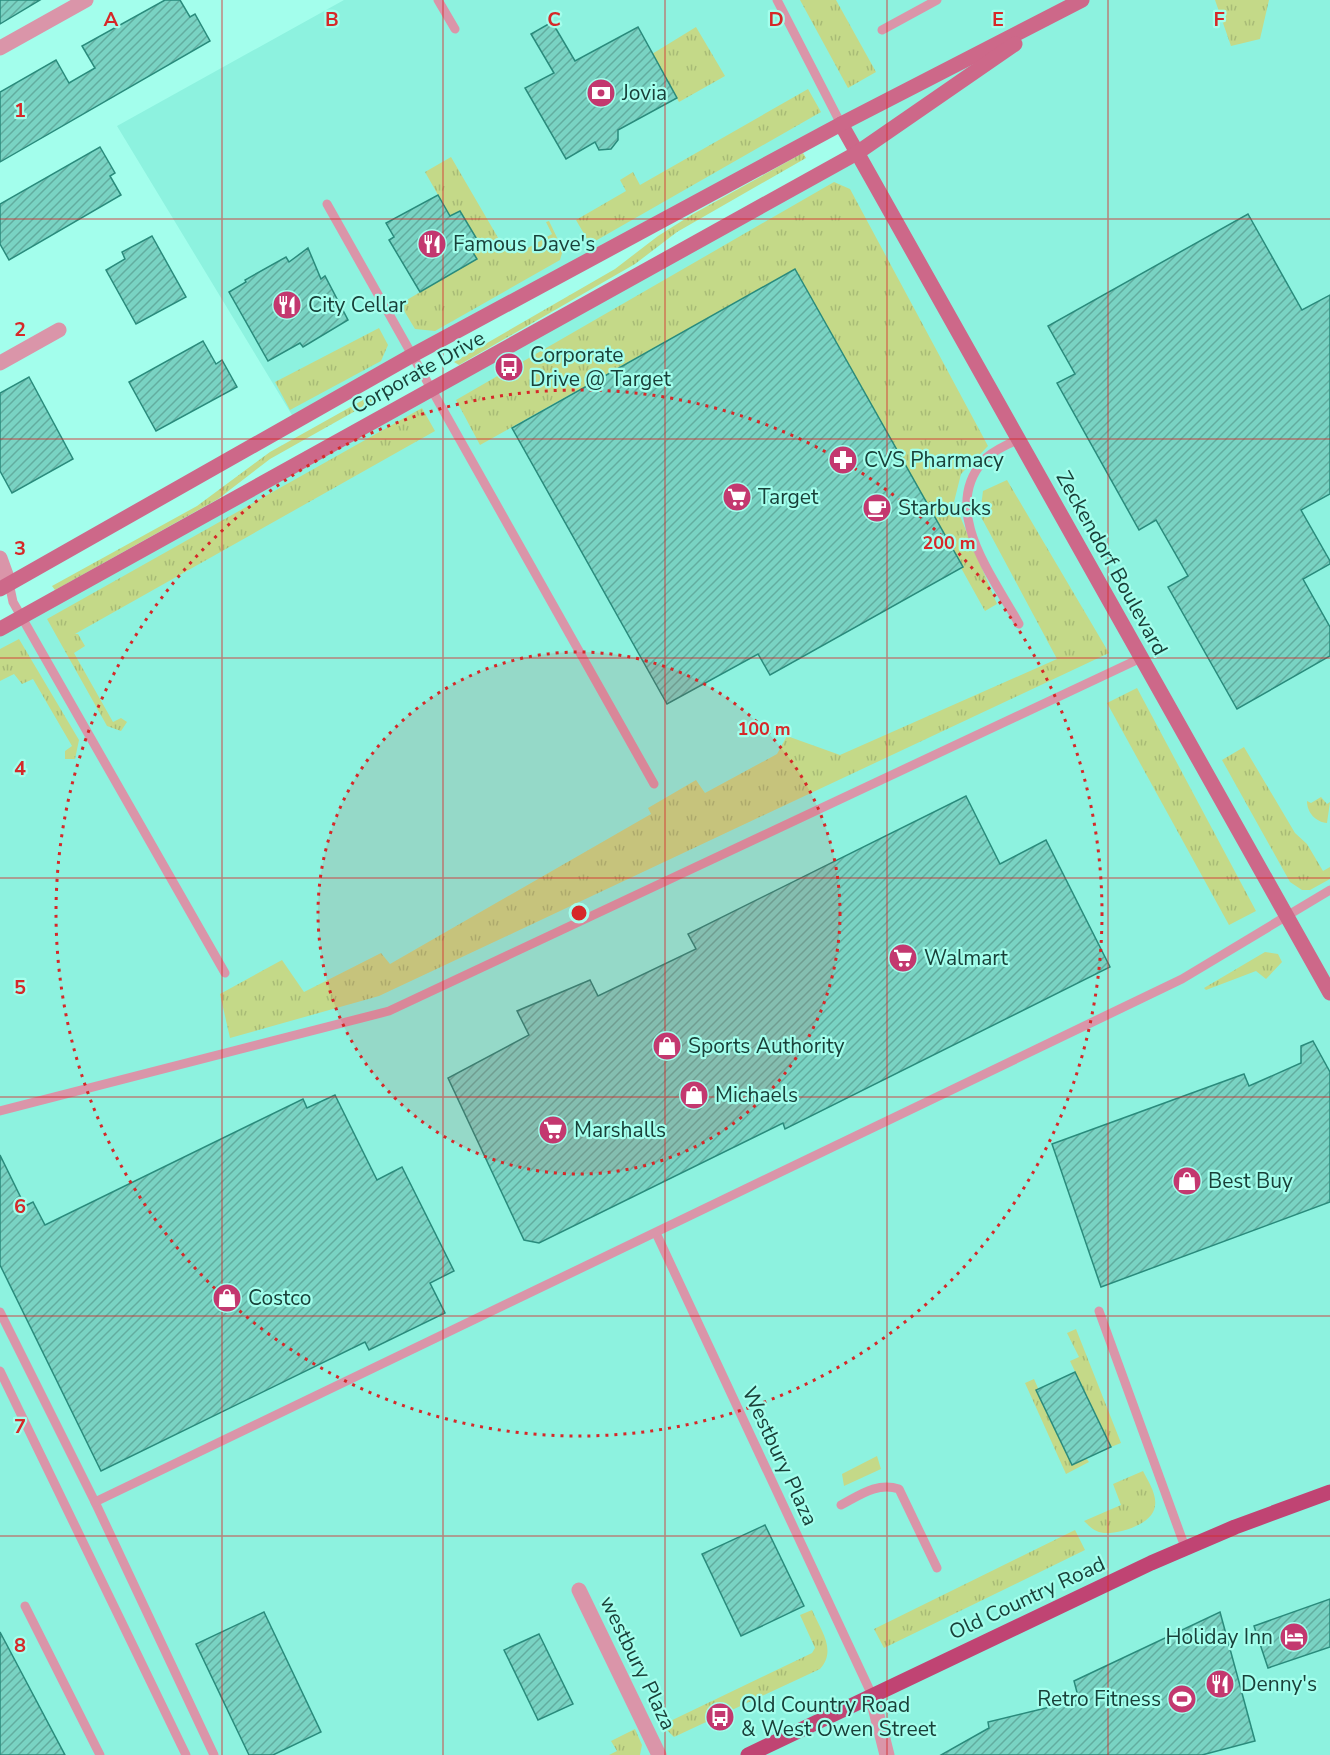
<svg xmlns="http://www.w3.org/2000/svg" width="1330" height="1755" font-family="'Nunito Sans',sans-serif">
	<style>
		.built { fill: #8df2df }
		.grass { fill: url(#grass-tufts) }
		.building { fill: url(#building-hatch); stroke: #2a8b7c; stroke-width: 1.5 }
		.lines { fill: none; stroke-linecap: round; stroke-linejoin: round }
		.lane { stroke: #da95a9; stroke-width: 9 }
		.street { stroke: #da95a9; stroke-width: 15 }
		.secondary { stroke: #cd6889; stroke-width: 15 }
		.primary { stroke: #c04473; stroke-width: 15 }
		.grid { fill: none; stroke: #d62828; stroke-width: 1.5; stroke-opacity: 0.55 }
		.ring { fill: none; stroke: #d62828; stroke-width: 3; stroke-dasharray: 3 6 }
		.labels { text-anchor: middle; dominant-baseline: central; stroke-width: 4.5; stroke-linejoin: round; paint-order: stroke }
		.poi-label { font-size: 21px; fill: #194039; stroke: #a3feec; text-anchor: start }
		.street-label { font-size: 21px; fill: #194039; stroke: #a3feec }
		.grid-label { font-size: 20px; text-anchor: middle; font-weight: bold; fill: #d62828; stroke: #a3feec; stroke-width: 4.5; stroke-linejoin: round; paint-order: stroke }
		.centre { fill: #d62828; stroke: #a3feec; stroke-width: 3 }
		.ring-label { font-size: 18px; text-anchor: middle; font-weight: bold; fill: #d62828; stroke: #a3feec; stroke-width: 4.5; stroke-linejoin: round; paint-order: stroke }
	</style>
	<defs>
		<pattern id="grass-tufts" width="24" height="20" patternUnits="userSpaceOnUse" patternTransform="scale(1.5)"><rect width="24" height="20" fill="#c4d988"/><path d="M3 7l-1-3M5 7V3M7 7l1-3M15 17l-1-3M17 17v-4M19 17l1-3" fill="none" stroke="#a8bb76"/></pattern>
		<pattern id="building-hatch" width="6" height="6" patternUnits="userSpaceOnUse" patternTransform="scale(1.5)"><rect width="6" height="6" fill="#79d3c3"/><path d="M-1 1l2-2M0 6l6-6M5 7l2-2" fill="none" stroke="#62ad9f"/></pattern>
	</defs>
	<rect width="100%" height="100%" fill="#a3feec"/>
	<!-- built -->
	<path class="built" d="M344,0H1330V1755H0V629L857,153L841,125L295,420L117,126Z"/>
	<!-- grass -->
	<g class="grass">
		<path d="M800,0H836L876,72L848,88Z"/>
		<path d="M1215,0H1269L1260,39L1231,46Z"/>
		<path d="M696,27L725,76L679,102L652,54Z"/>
		<path d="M808,89L821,112L590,244L576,220L626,191L620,180L633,172L640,185Z"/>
		<path d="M803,153L806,158L677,232L635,264L459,365L454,362L615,269L658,236L693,214Z"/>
		<path d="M451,157L504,248L520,239L526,249L552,234L546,222L549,221L563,250L560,260L435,331L415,329L400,304L476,259L469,246L478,241L460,211L450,216L425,172Z"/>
		<path d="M834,182L850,189L988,446L961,474L954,502L997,604L985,611L795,269L480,445L456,400Z"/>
		<path d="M379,328L388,345L381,361L290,410L275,382Z"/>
		<path d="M370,396L373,401L270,459L218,499L55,590L52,586L197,506L270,452Z"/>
		<path d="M422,408L435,431L75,634H78L85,646L74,653L113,722L121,718L127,722L121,731L107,726L47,619Z"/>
		<path d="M1007,480L1109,653L379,996L230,1038L220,994L282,960L304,992L381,953L390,964L651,814L648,808L696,780L705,793L777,754L787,736L840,755L1057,659L980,515L983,491Z"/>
		<path d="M19,639L79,740L75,759H65V751L72,746L33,679L22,684L14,674L0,681V649Z"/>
		<path d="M1137,688L1256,911L1229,925L1107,703Z"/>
		<path d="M1244,747L1295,833L1307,844L1323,871L1330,867V879L1310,890H1302L1290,882L1222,760Z"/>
		<path d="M1321,797L1327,804L1330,802L1327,823C1316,822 1307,813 1307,801L1311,803Z"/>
		<path d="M1265,952L1278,954L1282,962L1266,979L1256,971L1206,990L1204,988Z"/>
		<path d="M1076,1329L1121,1443L1111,1447L1070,1361L1079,1357L1067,1333Z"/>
		<path d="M1034,1379L1072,1465L1086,1458L1089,1462L1066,1474L1025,1383Z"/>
		<path d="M877,1456L881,1469L844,1486L842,1474Z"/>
		<path d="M1143,1471C1148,1481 1157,1494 1155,1506C1153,1524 1120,1534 1104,1533C1095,1532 1090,1527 1084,1521L1121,1505L1113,1484Z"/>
		<path d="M1075,1530L1085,1550L884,1648L874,1629Z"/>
		<path d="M812,1610C821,1631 837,1650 820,1669L674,1737L662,1725L812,1653L815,1648L800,1615Z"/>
		<path d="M635,1729L642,1745L640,1755H609L617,1751L611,1741Z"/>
	</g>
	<!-- building -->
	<g class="building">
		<path d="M0,0H40L0,24Z"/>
		<path d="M165,0H180L190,17L195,14L210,41L0,162V92L56,60L69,83L95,68L82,46Z"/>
		<path d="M552,22L575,61L638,27L677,98L618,130V140L611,149L599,150L595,142L566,159L525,88L554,73L531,34Z"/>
		<path d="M100,147L115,173L110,176L121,195L9,260L0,244V204Z"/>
		<path d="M438,195L450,216L460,211L478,241L469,246L477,259L420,292L389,240L394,237L386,223Z"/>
		<path d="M1248,214L1302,310L1330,295V494L1301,510L1330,561V564L1303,579L1330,627V656L1237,709L1168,587L1188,576L1156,520L1139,530L1057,383L1075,374L1048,326Z"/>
		<path d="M152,236L186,297L136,324L106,270L125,259L122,252Z"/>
		<path d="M308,248L321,279L325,276L348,320L303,347L300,343L268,361L229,292L246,282L245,280L286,257L289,262Z"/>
		<path d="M795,269L963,567L770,675L758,654L667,704L512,428Z"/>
		<path d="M203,341L216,364L222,360L237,387L156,431L129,382Z"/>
		<path d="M29,377L73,459L12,493L0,471V393Z"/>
		<path d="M966,796L1000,864L1046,840L1110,967L785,1129L783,1123L539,1243L524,1240L448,1078L529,1035L517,1011L590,980L598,996L696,949L688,934Z"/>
		<path d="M1313,1041L1330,1072V1202L1101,1287L1052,1144L1244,1074L1249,1086L1301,1063V1046Z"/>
		<path d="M335,1095L377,1180L402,1167L454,1271L430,1283L445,1313L369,1350L365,1342L101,1471L0,1265V1155L25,1206L33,1202L45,1225L303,1099L307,1108Z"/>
		<path d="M1075,1372L1111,1447L1072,1465L1036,1390Z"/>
		<path d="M765,1525L804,1606L741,1636L702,1554Z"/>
		<path d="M1330,1599V1647L1268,1668L1254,1626Z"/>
		<path d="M264,1612L321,1732L273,1755H249L196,1644Z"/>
		<path d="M1220,1612L1255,1741L1202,1755H941L989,1728L988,1722L1079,1700L1074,1681Z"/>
		<path d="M0,1632L65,1755H0Z"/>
		<path d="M539,1634L573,1704L538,1720L504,1650Z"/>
	</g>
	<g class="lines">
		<!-- lane -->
		<g class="lane">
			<path d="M438,0L455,29"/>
			<path d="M777,0L841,124"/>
			<path d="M882,30L937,0"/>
			<path d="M327,204L654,784"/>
			<path d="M1018,439C1008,445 991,451 983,461C940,511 993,576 1019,624"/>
			<path d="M9,583L13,602L225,973"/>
			<path d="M0,1111L389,1011L1141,658"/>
			<path d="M656,1233L872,1695"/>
			<path d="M1099,1311L1185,1547"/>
			<path d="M0,1312L95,1502L214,1755"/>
			<path d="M0,1371L186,1755"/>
			<path d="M95,1502L1182,979L1330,890"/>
			<path d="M841,1505C860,1495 877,1482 899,1489L937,1568"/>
			<path d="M25,1606L100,1755"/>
		</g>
		<!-- street -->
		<g class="street">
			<path d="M0,48L86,0"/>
			<path d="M0,363L59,330"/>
			<path d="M0,558L9,583"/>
			<path d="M579,1590L659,1755"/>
			<path d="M872,1695L887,1755"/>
		</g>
		<!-- secondary -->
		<g class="secondary">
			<path d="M841,124L1330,993"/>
			<path d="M0,589L411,356L841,124L1082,0"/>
			<path d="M0,629L857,153L1015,44"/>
		</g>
		<!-- primary -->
		<path class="primary" d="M748,1755L1151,1563L1235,1527L1330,1492"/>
	</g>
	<!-- grid -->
	<path class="grid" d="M222,0V1755M443,0V1755M665,0V1755M887,0V1755M1108,0V1755M0,219H1330M0,439H1330M0,658H1330M0,878H1330M0,1097H1330M0,1316H1330M0,1536H1330"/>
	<!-- distance rings -->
	<circle cx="579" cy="913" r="261" fill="#d62828" fill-opacity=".12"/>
	<g class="ring">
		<circle cx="579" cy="913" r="261"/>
		<circle cx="579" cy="913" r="523"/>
	</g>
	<!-- icons -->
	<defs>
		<g id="bank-disc" transform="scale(1.5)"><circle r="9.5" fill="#c3386f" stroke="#a3feec"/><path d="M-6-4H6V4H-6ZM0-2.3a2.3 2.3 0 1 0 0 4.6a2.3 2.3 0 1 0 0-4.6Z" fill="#fff"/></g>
		<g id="restaurant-disc" transform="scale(1.5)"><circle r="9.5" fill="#c3386f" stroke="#a3feec"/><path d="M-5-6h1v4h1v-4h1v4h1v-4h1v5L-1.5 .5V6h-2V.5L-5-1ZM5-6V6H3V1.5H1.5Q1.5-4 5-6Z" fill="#fff"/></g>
		<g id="bus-disc" transform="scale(1.5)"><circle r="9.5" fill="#c3386f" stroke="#a3feec"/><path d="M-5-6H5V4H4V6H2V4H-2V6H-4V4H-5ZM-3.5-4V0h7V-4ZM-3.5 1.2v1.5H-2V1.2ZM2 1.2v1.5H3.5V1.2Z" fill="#fff"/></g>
		<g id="pharmacy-disc" transform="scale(1.5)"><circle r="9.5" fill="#c3386f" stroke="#a3feec"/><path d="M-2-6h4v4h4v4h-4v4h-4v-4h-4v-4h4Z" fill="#fff"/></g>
		<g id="supermarket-disc" transform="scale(1.5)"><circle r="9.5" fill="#c3386f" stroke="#a3feec"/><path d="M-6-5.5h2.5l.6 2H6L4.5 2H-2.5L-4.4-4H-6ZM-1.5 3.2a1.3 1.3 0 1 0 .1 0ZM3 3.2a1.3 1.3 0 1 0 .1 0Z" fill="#fff"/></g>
		<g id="cafe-disc" transform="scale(1.5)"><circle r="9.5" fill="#c3386f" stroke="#a3feec"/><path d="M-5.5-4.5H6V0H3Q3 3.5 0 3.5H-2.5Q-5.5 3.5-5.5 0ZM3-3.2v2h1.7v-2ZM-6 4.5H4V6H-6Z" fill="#fff"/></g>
		<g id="shop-disc" transform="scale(1.5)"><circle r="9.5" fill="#c3386f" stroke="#a3feec"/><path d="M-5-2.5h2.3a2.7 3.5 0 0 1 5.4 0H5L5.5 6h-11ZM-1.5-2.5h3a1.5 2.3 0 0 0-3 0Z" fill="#fff"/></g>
		<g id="hotel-disc" transform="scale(1.5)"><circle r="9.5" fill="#c3386f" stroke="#a3feec"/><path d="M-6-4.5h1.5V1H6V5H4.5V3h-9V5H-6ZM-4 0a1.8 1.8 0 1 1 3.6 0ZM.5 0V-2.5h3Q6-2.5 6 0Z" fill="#fff"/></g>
		<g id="stadium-disc" transform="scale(1.5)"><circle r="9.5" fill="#c3386f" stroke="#a3feec"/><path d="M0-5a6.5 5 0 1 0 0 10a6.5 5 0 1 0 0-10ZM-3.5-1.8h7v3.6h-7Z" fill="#fff"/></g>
	</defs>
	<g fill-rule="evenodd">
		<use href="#bank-disc" x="601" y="93"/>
		<use href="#restaurant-disc" x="432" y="244"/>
		<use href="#restaurant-disc" x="287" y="305"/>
		<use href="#bus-disc" x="509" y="367"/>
		<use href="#pharmacy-disc" x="843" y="460"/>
		<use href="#supermarket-disc" x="737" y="497"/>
		<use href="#cafe-disc" x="877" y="508"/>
		<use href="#supermarket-disc" x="903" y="958"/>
		<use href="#shop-disc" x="667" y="1046"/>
		<use href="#shop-disc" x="694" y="1095"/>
		<use href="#supermarket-disc" x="553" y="1130"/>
		<use href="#shop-disc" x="1187" y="1181"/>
		<use href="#shop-disc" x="227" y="1298"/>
		<use href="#hotel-disc" x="1294" y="1637"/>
		<use href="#restaurant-disc" x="1220" y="1684"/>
		<use href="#stadium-disc" x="1182" y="1699"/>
		<use href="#bus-disc" x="720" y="1717"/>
	</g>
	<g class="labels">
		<!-- poi labels -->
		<g class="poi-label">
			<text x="622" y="93">Jovia</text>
			<text x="453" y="244">Famous Dave's</text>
			<text x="308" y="305">City Cellar</text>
			<text x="530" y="355">Corporate<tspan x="530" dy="24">Drive @ Target</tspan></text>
			<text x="864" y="460">CVS Pharmacy</text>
			<text x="758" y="497">Target</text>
			<text x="898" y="508">Starbucks</text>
			<text x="924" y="958">Walmart</text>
			<text x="688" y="1046">Sports Authority</text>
			<text x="715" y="1095">Michaels</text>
			<text x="574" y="1130">Marshalls</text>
			<text x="1208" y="1181">Best Buy</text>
			<text x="248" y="1298">Costco</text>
			<text x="1273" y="1637" text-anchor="end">Holiday Inn</text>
			<text x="1241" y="1684">Denny's</text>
			<text x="1161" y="1699" text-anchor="end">Retro Fitness</text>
			<text x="741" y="1705">Old Country Road<tspan x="741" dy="24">&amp; West Owen Street</tspan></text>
		</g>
		<!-- street labels -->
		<g class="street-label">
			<text transform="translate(418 372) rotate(-29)">Corporate Drive</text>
			<text transform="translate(1112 563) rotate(61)">Zeckendorf Boulevard</text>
			<text transform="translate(780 1456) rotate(65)">Westbury Plaza</text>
			<text transform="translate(1027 1598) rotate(-25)">Old Country Road</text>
			<text transform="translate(638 1663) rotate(64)">westbury Plaza</text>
		</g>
	</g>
	<g class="grid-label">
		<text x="111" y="26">A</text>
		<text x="332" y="26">B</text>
		<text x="554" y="26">C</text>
		<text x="776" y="26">D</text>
		<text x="998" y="26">E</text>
		<text x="1219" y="26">F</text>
		<text x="20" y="117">1</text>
		<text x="20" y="336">2</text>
		<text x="20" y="555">3</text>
		<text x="20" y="775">4</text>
		<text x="20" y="994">5</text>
		<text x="20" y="1213">6</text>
		<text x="20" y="1433">7</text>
		<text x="20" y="1652">8</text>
	</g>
	<circle cx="579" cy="913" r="9" class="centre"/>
	<g class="ring-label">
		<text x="949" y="549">200 m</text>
		<text x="764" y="735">100 m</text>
	</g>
</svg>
